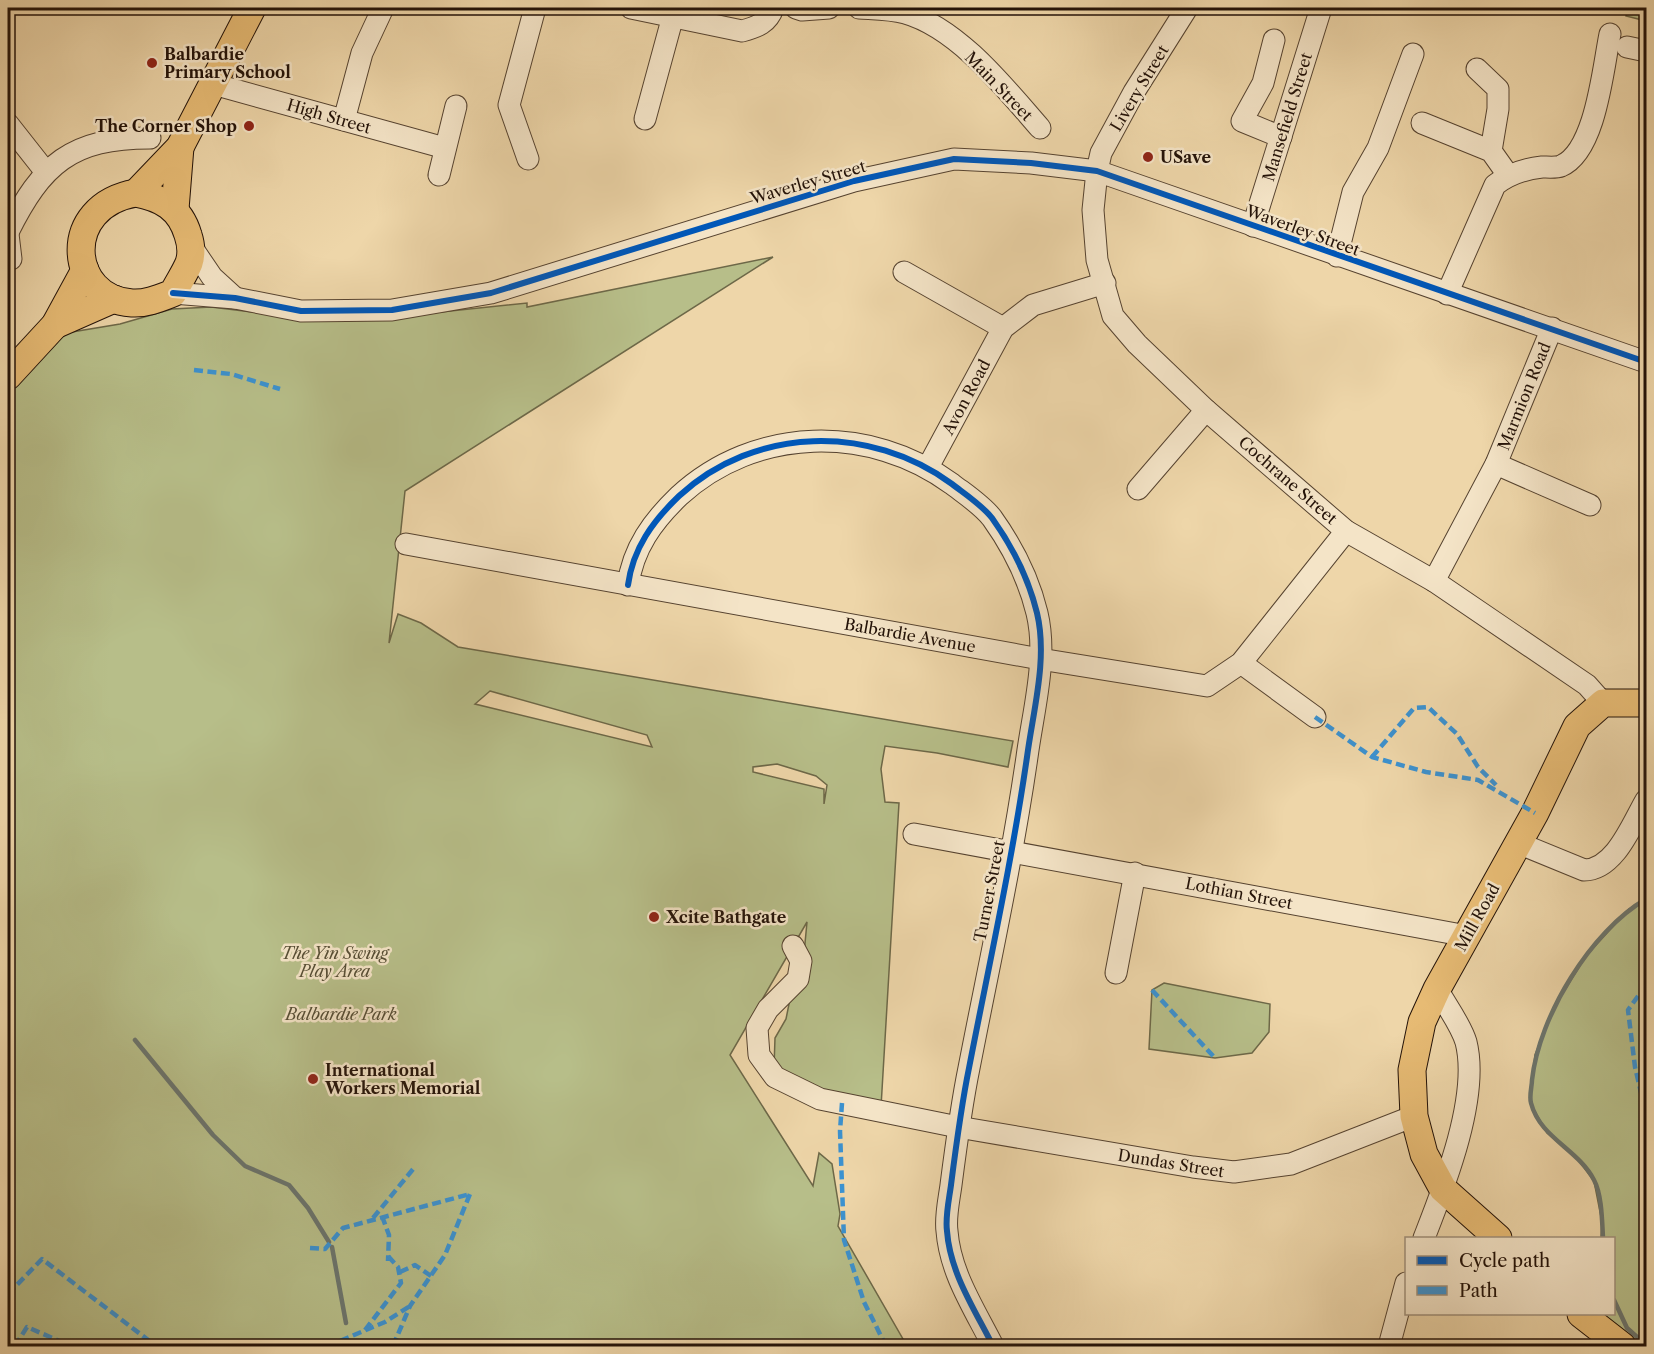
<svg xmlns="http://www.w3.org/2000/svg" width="1654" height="1354" font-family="'Libre Caslon Text',serif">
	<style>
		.green { fill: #b7be89; stroke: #6d6848; stroke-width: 1.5; fill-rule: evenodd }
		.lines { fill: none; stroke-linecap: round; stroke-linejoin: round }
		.stream { stroke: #6c756d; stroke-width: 4.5 }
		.minor-casing { stroke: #564330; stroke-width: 23 }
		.major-casing { stroke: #231208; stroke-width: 29 }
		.minor { stroke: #f4e4c7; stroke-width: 21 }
		.major { stroke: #e7bb74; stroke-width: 27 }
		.quiet { stroke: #3b92d1; stroke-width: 4.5; stroke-dasharray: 9 4.5; stroke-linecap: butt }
		.cycleway-casing { stroke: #f4e4c7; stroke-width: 10 }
		.cycleway { stroke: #0057b8; stroke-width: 6 }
		.poi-dot { fill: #8f2418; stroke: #f4e4c7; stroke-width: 2 }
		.labels { text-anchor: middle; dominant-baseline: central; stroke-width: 5; stroke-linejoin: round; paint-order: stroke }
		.poi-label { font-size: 16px; font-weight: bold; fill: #231208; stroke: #f4e4c7; text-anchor: start }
		.street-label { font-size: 16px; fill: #231208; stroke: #f4e4c7 }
		.park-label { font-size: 16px; font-style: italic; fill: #574e35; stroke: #f4e4c7 }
	</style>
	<rect width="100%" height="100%" fill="#eed6a9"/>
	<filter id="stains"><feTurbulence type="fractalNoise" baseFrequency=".00333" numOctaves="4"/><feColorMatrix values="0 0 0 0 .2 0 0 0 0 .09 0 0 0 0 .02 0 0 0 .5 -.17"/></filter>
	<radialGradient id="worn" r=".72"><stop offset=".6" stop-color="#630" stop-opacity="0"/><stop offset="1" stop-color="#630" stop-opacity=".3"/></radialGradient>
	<!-- green -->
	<g class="green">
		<path d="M1628,8H1646V21L1626,16Z"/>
		<path d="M773,257L405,491L389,643L398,614L421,623L458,647L1013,741L1008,767L937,753L885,746L881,769L885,802L899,803L881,1107L838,1099L774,1068L775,1038L786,1019L790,999L802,975L807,922L730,1055L813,1186L819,1153L832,1164L840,1214L838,1226L907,1346H8V394L66,333L120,324L172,309L211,307L268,314L393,317L527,303V307ZM490,691L647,735L652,747L475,704ZM777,764L816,776L827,785L824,804V789L753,772V767Z"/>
		<path d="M1646,902V1346H1644L1599,1317V1314H1614V1238H1601L1602,1222L1594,1181L1576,1157L1547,1133L1530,1102L1535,1055L1553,1009L1586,956L1629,909Z"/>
		<path d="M1164,983L1270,1004L1269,1032L1252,1053L1215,1058L1149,1049L1152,990Z"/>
	</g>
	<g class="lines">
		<!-- stream -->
		<g class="stream">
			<path d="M135,1040L213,1135L245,1166L289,1185L308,1208L329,1242"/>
			<path d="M1603,1238C1602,1221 1602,1195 1594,1180C1578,1149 1540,1138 1531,1103C1529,1096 1532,1086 1532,1080C1539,1016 1591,931 1646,899"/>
			<path d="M332,1247L346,1323"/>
			<path d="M1614,1300L1627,1328L1646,1345"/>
		</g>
		<!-- minor casing -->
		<g class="minor-casing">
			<g id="minor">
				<path d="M631,8L742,31C757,27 768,23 773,8"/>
				<path d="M796,8L802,10L829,8"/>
				<path d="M859,8C874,9 891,9 905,13C958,28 1005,88 1040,128"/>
				<path d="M1187,8L1134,92L1101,153L1097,171L1093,210L1097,260L1113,316L1137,344L1206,410L1346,531L1434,581L1587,685L1603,703"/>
				<path d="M1274,40L1263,83L1242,121L1281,137"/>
				<path d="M1627,47L1646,51"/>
				<path d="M1477,69L1498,89V109L1491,151"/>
				<path d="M213,84L445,148"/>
				<path d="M645,119L673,16"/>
				<path d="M344,120L362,53L383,8"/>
				<path d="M1422,123L1491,151L1508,175"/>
				<path d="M8,124L45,171"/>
				<path d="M528,159L509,105L535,8"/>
				<path d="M439,175L456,106"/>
				<path d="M1253,226L1321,8"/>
				<path d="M8,232C42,164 71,138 150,138"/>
				<path d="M8,234L11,259"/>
				<path d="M191,246L212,277L235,298"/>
				<path d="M1337,256L1353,192L1378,148L1413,54"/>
				<path d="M904,272L1003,328"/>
				<path d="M173,293L235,298L301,311L392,310L491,293L854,181L954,159L1031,163L1097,171L1646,362"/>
				<path d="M1447,294L1495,185C1509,174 1524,169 1542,167C1547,167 1556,168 1561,166C1596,151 1603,68 1610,34"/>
				<path d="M1496,464L1590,505"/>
				<path d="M928,467L1003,328L1033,305L1105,283"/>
				<path d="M1138,489L1206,410"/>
				<path d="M406,544L1040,659L1207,686L1241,663L1346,531"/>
				<path d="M1434,581L1496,464L1552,328"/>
				<path d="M628,585C633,548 653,521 679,496C755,426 870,424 952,484C965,494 982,505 992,518C1012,546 1029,580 1037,613C1048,659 1033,711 1027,757C1012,861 989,965 969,1068C961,1107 956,1146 951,1185C949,1200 945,1217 947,1231C950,1273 975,1310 993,1346"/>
				<path d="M1241,663L1315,717"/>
				<path d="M914,834L1467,936"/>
				<path d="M1518,843L1584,870C1615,870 1632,824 1646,800"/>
				<path d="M793,946L801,961L798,979L768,1009L757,1028L759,1055L775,1077L820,1099L958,1127L1193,1167L1234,1172L1291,1164L1414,1116"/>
				<path d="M1116,973L1135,873"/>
				<path d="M1424,1238C1444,1187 1480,1097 1466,1042C1461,1025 1446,1005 1437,989"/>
				<path d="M1389,1346L1406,1283"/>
			</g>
		</g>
		<!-- major casing -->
		<g class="major-casing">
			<g id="major">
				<path d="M136,193C162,198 180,208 188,235C191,244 192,254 189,263C185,273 178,283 173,293C160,298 146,304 132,303C68,299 59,206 136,193Z"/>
				<path d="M136,193L180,147L252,8"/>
				<path d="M175,209L180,147"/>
				<path d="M55,325L114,299"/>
				<path d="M8,376L55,325L85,270"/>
				<path d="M1498,1238L1443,1189L1424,1154L1414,1116L1412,1070L1422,1022L1437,989L1535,813L1577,726L1603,703H1646"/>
				<path d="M1581,1314L1622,1346"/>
			</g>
		</g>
		<!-- minor -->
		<use href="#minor" class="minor"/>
		<!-- major -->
		<use href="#major" class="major"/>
		<!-- quiet -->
		<g class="quiet">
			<path d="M194,370L231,374L280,389"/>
			<path d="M1315,717L1372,757L1426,772L1478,780L1535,813"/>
			<path d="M1372,757L1414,708L1428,707L1457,734L1478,767L1496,785"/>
			<path d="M1646,985L1628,1010L1635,1067L1646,1114"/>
			<path d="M1152,990L1215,1058"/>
			<path d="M842,1103L840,1131L844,1240L864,1302L886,1346"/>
			<path d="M382,1216L389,1235L388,1261"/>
			<path d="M373,1218L414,1168"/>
			<path d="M310,1248L325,1249L343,1228L470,1194"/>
			<path d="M400,1272L415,1265L431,1276"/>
			<path d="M8,1294L42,1259L156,1346"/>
			<path d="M365,1330L401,1283L398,1267L388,1256"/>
			<path d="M15,1346L27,1327L71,1346"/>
			<path d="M328,1346L385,1322L410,1306"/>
			<path d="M393,1346L410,1306L445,1255L470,1194"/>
		</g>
		<!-- cycleway casing -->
		<g class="cycleway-casing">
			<g id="cycleway">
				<path d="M173,293L235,298L301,311L392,310L491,293L854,181L954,159L1031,163L1097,171L1646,362"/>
				<path d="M628,585C633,548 653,521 679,496C755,426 870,424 952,484C965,494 982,505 992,518C1012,546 1029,580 1037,613C1048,659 1033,711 1027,757C1012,861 989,965 969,1068C961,1107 956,1146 951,1185C949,1200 945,1217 947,1231C950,1273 975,1310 993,1346"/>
			</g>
		</g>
		<!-- cycleway -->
		<use href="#cycleway" class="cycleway"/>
	</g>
	<!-- markers -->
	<g class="poi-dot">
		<circle cx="152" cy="63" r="6"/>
		<circle cx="249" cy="126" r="6"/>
		<circle cx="1148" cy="157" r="6"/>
		<circle cx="654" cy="917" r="6"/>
		<circle cx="313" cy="1079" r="6"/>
	</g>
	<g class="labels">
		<!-- poi labels -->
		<g class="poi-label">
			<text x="164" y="54">Balbardie<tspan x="164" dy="18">Primary School</tspan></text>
			<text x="237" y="126" text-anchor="end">The Corner Shop</text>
			<text x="1160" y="157">USave</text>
			<text x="666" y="917">Xcite Bathgate</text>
			<text x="325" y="1070">International<tspan x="325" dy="18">Workers Memorial</tspan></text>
		</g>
		<!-- street labels -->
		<g class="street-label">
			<text transform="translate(999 86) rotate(46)">Main Street</text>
			<text transform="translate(1139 88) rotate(-59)">Livery Street</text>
			<text transform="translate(329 116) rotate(16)">High Street</text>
			<text transform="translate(1287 117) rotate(-73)">Mansefield Street</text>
			<text transform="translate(808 182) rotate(-16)">Waverley Street</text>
			<text transform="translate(1303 230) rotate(20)">Waverley Street</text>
			<text transform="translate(1524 396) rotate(-68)">Marmion Road</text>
			<text transform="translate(966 397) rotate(-62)">Avon Road</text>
			<text transform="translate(1288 480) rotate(41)">Cochrane Street</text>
			<text transform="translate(910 635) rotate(10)">Balbardie Avenue</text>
			<text transform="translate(989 891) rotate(-79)">Turner Street</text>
			<text transform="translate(1239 893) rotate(11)">Lothian Street</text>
			<text transform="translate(1477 917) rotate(-61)">Mill Road</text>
			<text transform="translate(1171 1163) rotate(9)">Dundas Street</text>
		</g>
		<!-- park labels -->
		<g class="park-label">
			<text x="335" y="953">The Yin Swing<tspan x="335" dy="18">Play Area</tspan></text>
			<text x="341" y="1014">Balbardie Park</text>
		</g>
	</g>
	<!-- margin -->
	<rect width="1654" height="1354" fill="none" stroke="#eed6a9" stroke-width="30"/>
	<rect x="9" y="9" width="1636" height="1336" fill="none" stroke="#231208" stroke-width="3"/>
	<rect x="15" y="15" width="1624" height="1324" fill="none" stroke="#231208" stroke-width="1.5"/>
	<!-- legend -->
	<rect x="1405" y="1237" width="210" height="78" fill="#f4e4c7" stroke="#a0907b" stroke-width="1.5"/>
	<rect x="1417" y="1256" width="30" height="9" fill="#0057b8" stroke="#a0907b" stroke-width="1.5"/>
	<text x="1459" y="1267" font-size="18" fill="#231208">Cycle path</text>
	<rect x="1417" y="1286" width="30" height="9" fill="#3b92d1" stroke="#a0907b" stroke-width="1.5"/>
	<text x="1459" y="1297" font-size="18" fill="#231208">Path</text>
	<rect width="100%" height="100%" filter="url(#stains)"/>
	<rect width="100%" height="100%" fill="url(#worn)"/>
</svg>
